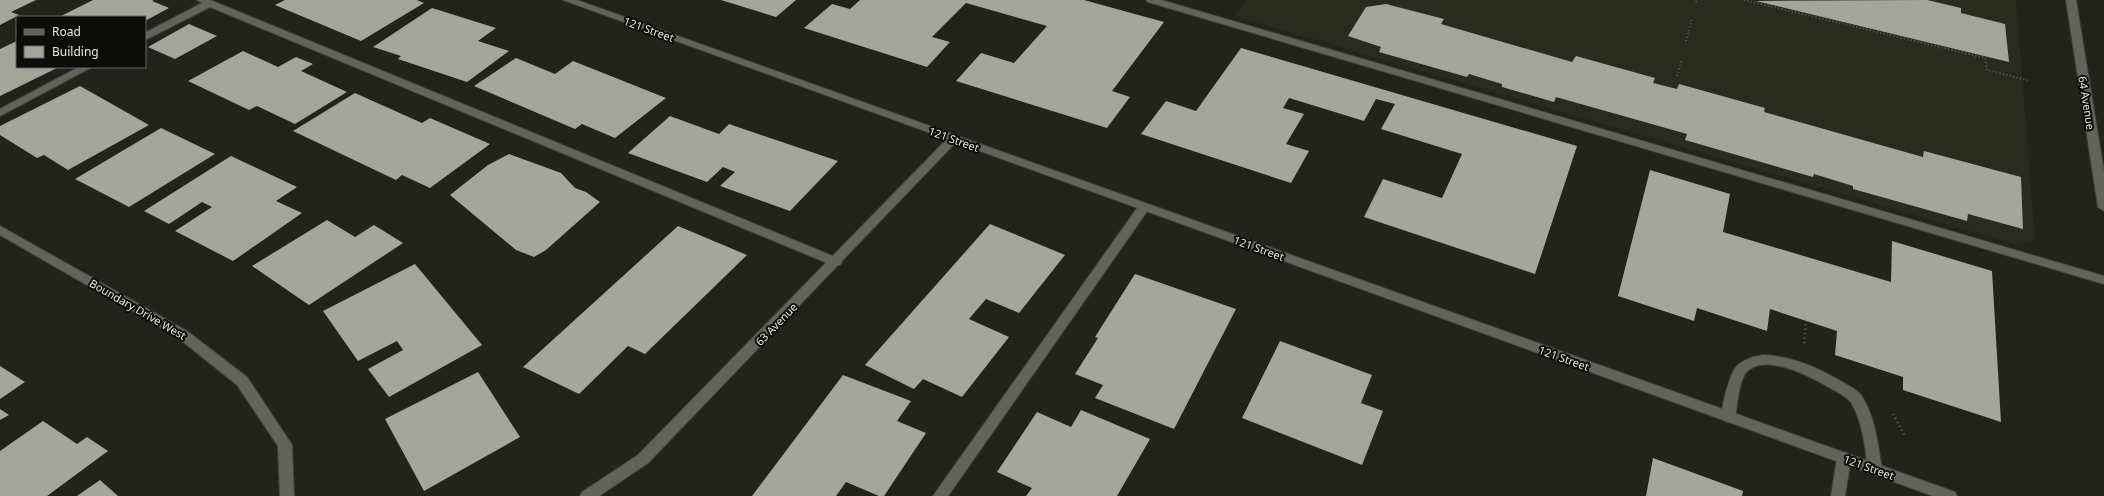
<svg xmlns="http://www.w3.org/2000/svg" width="2104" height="496" font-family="'Noto Sans',sans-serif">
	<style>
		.built { fill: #292c1c }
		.building { fill: #a4a699 }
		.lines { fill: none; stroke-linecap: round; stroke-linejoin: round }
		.lane-casing { stroke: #41423a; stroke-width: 2 }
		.street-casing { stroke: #41423a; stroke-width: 2 }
		.secondary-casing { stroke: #41423a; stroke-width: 2 }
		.path-far1 { stroke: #5f6057; stroke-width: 2; stroke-dasharray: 1 2.5; stroke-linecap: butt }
		.path { stroke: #5f6057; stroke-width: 2.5; stroke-dasharray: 1 3.5; stroke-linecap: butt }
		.lane { fill: #626458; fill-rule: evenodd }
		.street { fill: #626458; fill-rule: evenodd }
		.secondary { fill: #626458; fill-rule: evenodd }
		.labels { text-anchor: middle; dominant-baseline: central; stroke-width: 4; stroke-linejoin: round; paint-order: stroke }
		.street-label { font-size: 11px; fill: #e7e8e1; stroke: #0c0d08 }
	</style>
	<rect width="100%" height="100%" fill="#22241a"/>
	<!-- built -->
	<path class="built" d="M1246,0H2016L2035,240L2017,245L1234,16Z"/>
	<!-- building -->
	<g class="building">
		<path d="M0,0H36L11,12L19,15L0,25Z"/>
		<path d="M93,0H154L152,1L169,8L145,21V17H59Z"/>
		<path d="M285,0H417L424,3L361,41L275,5Z"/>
		<path d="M721,0H796L776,17Z"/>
		<path d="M860,0H1084L1164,22L1112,91L1130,97L1107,128L956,81L981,53L1014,63L1047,26L966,3L932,37L950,42L927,67L804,28L832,4L850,9Z"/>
		<path d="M1927,0L1961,8V13L2005,24L2009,62L1756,1Z"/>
		<path d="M1386,4L1444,19L1441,24L1572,62L1576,56L1655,78L1653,83L1677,89L1679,84L1765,108L1764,112L1923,157L1924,151L2021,177L2023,229L1968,214L1967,221L1853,189V186L1814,174L1813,177L1685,140L1687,134L1556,97L1554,102L1502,87V84L1469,74L1467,77L1379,52L1381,47L1348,36L1366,7Z"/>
		<path d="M432,8L496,28L478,41L509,51L467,82L398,59L401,56L373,47Z"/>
		<path d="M189,24L217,36L175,59L148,47Z"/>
		<path d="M17,41V67H59L0,96V49Z"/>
		<path d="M1241,48L1577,146L1535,274L1364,217L1383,179L1442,198L1462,154L1381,129L1395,104L1376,99L1364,121L1289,98L1283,108L1304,114L1286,144L1309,151L1291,183L1141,134L1166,101L1196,111Z"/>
		<path d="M243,51L278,67L296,57L313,64L301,71L347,92L295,124L257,106L249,110L188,81Z"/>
		<path d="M516,58L555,74L573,61L666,98L615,138L582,124L575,129L474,86Z"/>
		<path d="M80,86L149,125L68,170L44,155L37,158L0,135V126Z"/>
		<path d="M355,93L422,123L430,118L490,144L430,188L402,175L396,180L293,131Z"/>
		<path d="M670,116L719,134L729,124L838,161L790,211L720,186L735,172L723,167L707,182L628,153Z"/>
		<path d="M161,128L215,154L129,207L75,179Z"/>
		<path d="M509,154L561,173L575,188L586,192L600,202L546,250L534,257L516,250L450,195L488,165Z"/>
		<path d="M231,156L297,187L276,201L302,213L233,261L175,231L212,207L202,202L169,224L144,211Z"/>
		<path d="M1650,170L1730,194L1723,232L1891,282L1892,241L1992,271L2001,422L1903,390V377L1835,355L1837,331L1770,309L1767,331L1697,308L1694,321L1618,296Z"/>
		<path d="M327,220L355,237L374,225L403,243L309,305L252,266Z"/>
		<path d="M990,224L1065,255L1019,313L986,299L969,319L1009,337L962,397L923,379L914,389L865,365Z"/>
		<path d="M678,226L747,255L645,354L628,346L579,394L523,367Z"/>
		<path d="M415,264L482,345L389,397L368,369L403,350L397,341L358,361L323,311Z"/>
		<path d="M1135,274L1236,309L1174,429L1095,398L1103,385L1075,374L1098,338L1095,337Z"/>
		<path d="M1280,341L1372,375L1361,403L1383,411L1362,465L1242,418Z"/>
		<path d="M0,366L25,382L0,399Z"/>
		<path d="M478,372L520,437L424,491L385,419Z"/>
		<path d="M843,375L911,401L897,421L926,433L884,496H879L846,482L836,496H752Z"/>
		<path d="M0,409L9,415L0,420Z"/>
		<path d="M1081,410L1150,439L1117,496H1026L1032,488L997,472L1037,412L1071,427Z"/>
		<path d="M43,421L77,444L87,437L108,451L47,496H0V451Z"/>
		<path d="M1653,458L1743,491L1742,496H1646Z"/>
		<path d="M100,480L118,496H77Z"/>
	</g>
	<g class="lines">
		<!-- lane casing -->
		<g class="lane-casing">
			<g id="lane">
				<path d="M197,0H210L840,259L842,262L840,265H832L210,7L145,40V33L202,3Z"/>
				<path d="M1146,0H1161L2104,276V284L1148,2Z"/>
				<path d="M79,67H92L0,116V109Z"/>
				<path d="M1144,203L1150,207L1148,210L948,496H933L1140,204Z"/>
				<path d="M1763,355C1792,356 1819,368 1844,383C1849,386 1857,390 1861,395C1875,416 1878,444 1882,469L1880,473L1875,475L1870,473L1868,469C1865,448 1863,423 1852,404C1848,397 1839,393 1832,389C1813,378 1763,350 1745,374C1738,385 1738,404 1735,416L1733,420L1728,422L1723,420C1719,411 1730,373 1737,366C1744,359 1753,357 1763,355Z"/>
				<path d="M1844,452L1849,454L1851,458L1845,496H1831L1837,458L1839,454Z"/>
			</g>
		</g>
		<!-- street casing -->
		<g class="street-casing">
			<g id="street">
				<path d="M954,135L959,138L958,140L648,463L599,496H580L582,492L638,455L950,136Z"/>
				<path d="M0,226L187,331L247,377L292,445L294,496H280L278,446L237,385L177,337L0,235Z"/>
			</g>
		</g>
		<!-- secondary casing -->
		<g class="secondary-casing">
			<g id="secondary">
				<path d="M563,0H577L1955,492L1957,496H1933Z"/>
				<path d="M2066,0H2076L2104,172V211L2098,207Z"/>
			</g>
		</g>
		<!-- path-far1 -->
		<g class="path-far1">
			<path d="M1744,0L1985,58L1987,70L2030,81"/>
			<path d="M1696,2L1697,0"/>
			<path d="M1686,41L1692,19"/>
			<path d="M1677,76L1681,61"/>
		</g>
		<!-- path -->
		<g class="path">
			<path d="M1804,343L1806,321"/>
			<path d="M1893,414L1905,436"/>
		</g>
		<!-- lane -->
		<use href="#lane" class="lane"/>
		<!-- street -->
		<use href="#street" class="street"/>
		<!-- secondary -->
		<use href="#secondary" class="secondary"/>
	</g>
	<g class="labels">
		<!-- street labels -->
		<g class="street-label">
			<text transform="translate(649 29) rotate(20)">121 Street</text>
			<text transform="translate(2087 103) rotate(81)">64 Avenue</text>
			<text transform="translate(954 139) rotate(20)">121 Street</text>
			<text transform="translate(1259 248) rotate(20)">121 Street</text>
			<text transform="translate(138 309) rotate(30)">Boundary Drive West</text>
			<text transform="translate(776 324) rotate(-46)">63 Avenue</text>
			<text transform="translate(1564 358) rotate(20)">121 Street</text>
			<text transform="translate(1869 467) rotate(20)">121 Street</text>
		</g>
	</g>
	<!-- legend -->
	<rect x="16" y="16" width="130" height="52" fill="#0c0d08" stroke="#64655f"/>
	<rect x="24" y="29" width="20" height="6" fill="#626458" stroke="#64655f"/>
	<text x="52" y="36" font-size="12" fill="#e7e8e1">Road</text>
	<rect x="24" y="46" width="20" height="12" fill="#a4a699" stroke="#64655f"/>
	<text x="52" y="56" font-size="12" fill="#e7e8e1">Building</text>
</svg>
